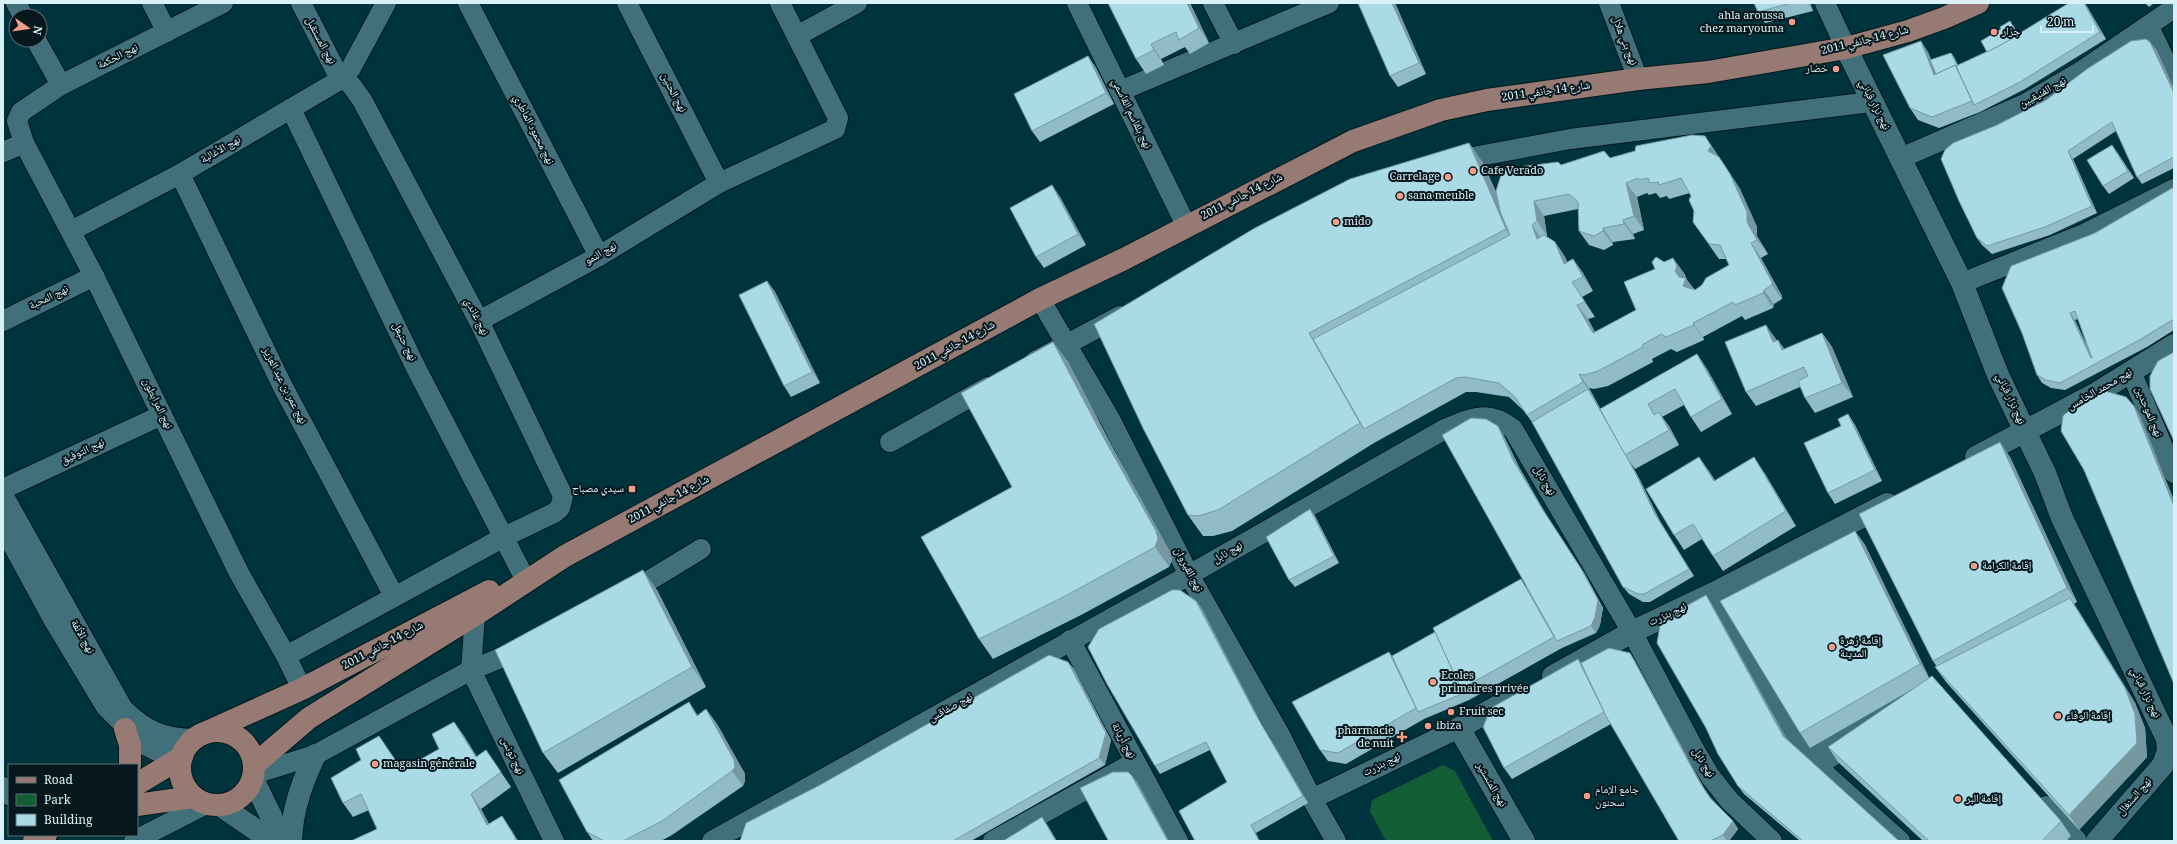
<svg xmlns="http://www.w3.org/2000/svg" width="2177" height="844" font-family="Georgia,'Noto Naskh Arabic',serif">
	<style>
		.green { fill: #125f35 }
		.lines { fill: none; stroke-linecap: round; stroke-linejoin: round }
		.street-casing { stroke: #02191e; stroke-width: 22 }
		.secondary-casing { stroke: #02191e; stroke-width: 24 }
		.primary-casing { stroke: #02191e; stroke-width: 24 }
		.street { stroke: #42707a; stroke-width: 20 }
		.secondary { stroke: #42707a; stroke-width: 22 }
		.primary { stroke: #967a73; stroke-width: 22 }
		.wall { fill: #91bbc6; fill-rule: evenodd }
		.shaded-wall { fill: #7699a1 }
		.building { fill: #a9dae6; stroke: #7699a1; fill-rule: evenodd }
		.poi-dot { fill: #f49e89; stroke: #06181d; stroke-width: 1.5 }
		.labels { text-anchor: middle; dominant-baseline: central; stroke-width: 4; stroke-linejoin: round; paint-order: stroke }
		.poi-label { font-size: 11px; fill: #d9f1f7; stroke: #06181d; text-anchor: start }
		.street-label { font-size: 11px; fill: #d9f1f7; stroke: #06181d }
	</style>
	<rect width="100%" height="100%" fill="#00343d"/>
	<!-- green -->
	<path class="green" d="M1443,765L1455,771L1493,841H1386L1370,811L1372,800Z"/>
	<g class="lines">
		<!-- street casing -->
		<g class="street-casing">
			<g id="street">
				<path d="M16,3L23,16"/>
				<path d="M152,3L167,32"/>
				<path d="M223,3L61,85L21,112L17,121L24,143L94,276L239,573L286,656L302,689"/>
				<path d="M468,3L599,256"/>
				<path d="M627,3L719,183"/>
				<path d="M1077,3L1186,225"/>
				<path d="M1213,3L1234,44"/>
				<path d="M1609,3L1638,79"/>
				<path d="M1825,3L1846,48"/>
				<path d="M2149,27L2174,79"/>
				<path d="M797,36L857,3"/>
				<path d="M36,40L61,85"/>
				<path d="M1120,91L1329,3"/>
				<path d="M291,109L416,368L522,573"/>
				<path d="M3,152L24,143"/>
				<path d="M1901,158L2025,104L2080,72L2174,8"/>
				<path d="M1452,161L1570,139L1871,102"/>
				<path d="M180,174L282,385L394,596"/>
				<path d="M71,231L180,174L343,78L351,68L386,3"/>
				<path d="M1962,283L2084,234L2174,189"/>
				<path d="M1040,299L1110,419L1189,575L1280,735L1312,799L1336,841"/>
				<path d="M3,321L94,276"/>
				<path d="M479,321L599,256L719,183L835,129L838,118L780,3"/>
				<path d="M1035,361L1120,316"/>
				<path d="M2131,372L2174,473"/>
				<path d="M890,442L988,387"/>
				<path d="M3,489L162,415"/>
				<path d="M3,495L123,709C146,731 162,738 194,739"/>
				<path d="M3,527L53,619L106,707L143,744L157,751L183,754"/>
				<path d="M1714,593L1802,749L1811,751L1820,747L1902,698"/>
				<path d="M627,594L701,549"/>
				<path d="M475,615L471,670L554,841"/>
				<path d="M1070,640L1178,841"/>
				<path d="M286,656L504,537L554,513L560,508L563,496L479,321L362,100L352,86L336,71L301,3"/>
				<path d="M1857,741L1821,763L1823,772L1900,841"/>
				<path d="M254,774L315,755L471,670L525,648"/>
				<path d="M3,787L9,795"/>
				<path d="M1312,799L1459,728"/>
				<path d="M2046,806L2077,841"/>
				<path d="M134,841L206,804"/>
				<path d="M712,841L1189,575L1445,429C1472,418 1489,409 1513,429L1632,632L1694,749L1710,776L1729,800L1772,841"/>
				<path d="M993,841L1135,762"/>
			</g>
		</g>
		<!-- secondary casing -->
		<g class="secondary-casing">
			<g id="secondary">
				<path d="M1846,48L1962,283L1998,375L2045,473L2062,518L2167,739L2168,751L2163,765L2097,841"/>
				<path d="M1976,457L2095,394L2174,345"/>
				<path d="M1553,676L1632,632L1714,593L1887,504"/>
				<path d="M1516,696L1459,728L1524,841"/>
				<path d="M253,779L271,816L279,841"/>
				<path d="M221,806L272,841"/>
				<path d="M291,841C292,810 302,783 315,755"/>
			</g>
		</g>
		<!-- primary casing -->
		<g class="primary-casing">
			<g id="primary">
				<path d="M125,729L130,745V765"/>
				<circle cx="217" cy="768" r="37"/>
				<path d="M200,735L302,689L489,591"/>
				<path d="M254,765L309,718L475,615L565,556L1040,299L1124,259L1353,141L1441,110L1487,100L1638,79L1708,72L1846,48L1908,31L1944,18L1978,3"/>
				<path d="M137,784L182,757"/>
				<path d="M137,805L193,797"/>
				<path d="M34,841L46,835"/>
			</g>
		</g>
		<!-- street -->
		<use href="#street" class="street"/>
		<!-- secondary -->
		<use href="#secondary" class="secondary"/>
		<!-- primary -->
		<use href="#primary" class="primary"/>
	</g>
	<!-- wall -->
	<g class="wall">
		<path d="M1190,3L1209,43L1190,54L1185,47L1161,59L1164,65L1146,74L1136,59Z"/>
		<path d="M1395,3L1426,74L1398,87L1390,76Z"/>
		<path d="M1754,3H1810L1813,11L1765,23L1758,12Z"/>
		<path d="M2069,3H2085L2106,39L2025,89L1980,112L1939,128L1918,120L1910,108L1928,52L1931,60L1951,53L1954,57L1958,65L1987,52L2013,25L2018,34Z"/>
		<path d="M2145,3H2154L2149,7Z"/>
		<path d="M2156,49L2174,89V168L2142,184L2137,177L2116,131L2073,159L2097,213L2050,235L1992,254L1982,245L1977,238L1997,125Z"/>
		<path d="M1088,56L1096,68L1114,104L1040,142L1032,131Z"/>
		<path d="M1705,136L1729,172L1740,189L1757,227V236L1768,254L1761,258L1782,296V299L1774,304L1773,308L1745,320L1742,316L1703,337L1704,340L1677,352L1671,349L1652,359L1653,362L1608,386L1594,389L1589,388L1600,409L1697,354L1707,369L1732,414L1701,432L1691,417L1684,405L1662,417L1669,426L1679,445L1635,469L1630,462L1640,480L1660,521L1694,576L1650,602H1643L1629,594L1623,587L1532,422L1524,411L1509,397L1476,392H1466L1374,443L1232,531L1213,536H1203L1188,515L1143,428L1469,143L1483,163L1497,194L1561,165L1610,158ZM1647,193L1649,195L1656,193L1660,198L1667,196L1669,199L1690,193L1691,196L1694,211L1693,222L1719,259H1726L1729,265L1702,285L1695,290L1687,280L1684,273L1664,262L1655,269L1636,310L1595,332L1588,319L1595,317L1582,297L1593,291L1583,273L1573,259L1567,262L1565,257L1555,242L1546,236H1547L1544,216L1578,209L1579,231L1589,245L1604,250L1613,245V242L1635,239L1633,234L1644,230L1637,197Z"/>
		<path d="M2117,152L2134,178L2109,194L2103,186Z"/>
		<path d="M1052,185L1060,197L1086,245L1044,268L1036,257Z"/>
		<path d="M2174,187V330L2147,347L2065,390L2051,388L2042,383L2037,375L2095,233ZM2078,319L2087,346L2075,320Z"/>
		<path d="M767,281L775,292L820,383L791,397L784,386Z"/>
		<path d="M1822,333L1832,347L1853,397L1815,413L1805,398L1800,387L1756,406L1746,392L1776,339V340H1778L1784,349Z"/>
		<path d="M1053,342L1068,362L1116,454L1170,552L1172,560L1169,567L1083,614L993,659L979,639L1012,487Z"/>
		<path d="M1848,414L1855,425L1882,481L1835,504L1828,493Z"/>
		<path d="M1503,434L1519,467L1548,518L1585,574L1603,608L1600,625L1596,633L1562,648L1469,700L1424,719L1346,764L1328,761L1320,750L1389,652L1392,656L1526,586Z"/>
		<path d="M2010,457L2077,602L2074,604L2080,613L2135,703L2145,728L2147,757L2079,830L1946,682L1935,667H1937L1933,661Z"/>
		<path d="M1709,471L1715,481L1764,472L1796,526L1723,571L1713,556L1702,539L1684,550L1674,535Z"/>
		<path d="M1310,509L1315,516L1339,563L1295,587L1289,580Z"/>
		<path d="M1855,531L1865,545L1929,678L2061,821L2071,836L2066,841H1923L1838,762L1828,747L1918,686L1810,748L1800,733Z"/>
		<path d="M657,590L706,687L558,773L543,753Z"/>
		<path d="M1706,595L1711,603L1786,738L1899,841H1800L1744,794L1738,786Z"/>
		<path d="M1196,601L1202,609L1261,723L1308,803L1256,833L1195,841L1227,782L1210,750L1160,774L1155,766Z"/>
		<path d="M1630,653L1635,661L1704,788L1711,798L1733,821L1738,829L1729,841H1679L1611,724L1512,779L1504,768L1578,659L1581,663Z"/>
		<path d="M1068,662L1074,669L1111,740L1105,765L971,841H740Z"/>
		<path d="M706,709L717,724L745,774V781L743,786L672,835L661,841H593L587,832L698,715Z"/>
		<path d="M454,722L464,736L477,757L486,750L511,787L481,809L489,824L502,816L512,831L518,841H351L377,829L369,810L353,817L343,803L439,749Z"/>
	</g>
	<!-- shaded-wall -->
	<g class="shaded-wall">
		<path d="M1187,3H1190L1209,43L1199,28Z"/>
		<path d="M1392,3H1395L1426,74L1419,63Z"/>
		<path d="M1808,3H1810L1813,11Z"/>
		<path d="M2084,3H2085L2106,39L2100,32Z"/>
		<path d="M1921,41L1928,52L1940,82L1934,75Z"/>
		<path d="M2150,42L2156,49L2174,89V93Z"/>
		<path d="M1151,44L1161,59L1164,65L1154,50Z"/>
		<path d="M1951,53L1954,57L1976,104L1974,105L1972,101L1955,65Z"/>
		<path d="M1088,56L1096,68L1114,104L1106,93Z"/>
		<path d="M1705,136L1715,151L1721,161L1708,151Z"/>
		<path d="M1469,143L1483,163L1520,249L1506,229Z"/>
		<path d="M2112,145L2117,152L2134,178L2128,171Z"/>
		<path d="M2068,151L2073,159L2097,213L2092,206Z"/>
		<path d="M1719,157L1729,172L1740,189L1757,227V236L1768,254L1757,240L1747,222Z"/>
		<path d="M1626,183L1637,197L1644,230L1634,216Z"/>
		<path d="M1052,185L1060,197L1086,245L1078,234Z"/>
		<path d="M1534,201L1544,216L1547,236L1537,221Z"/>
		<path d="M1623,220L1633,234L1635,239L1624,224Z"/>
		<path d="M1532,225L1542,240L1537,239Z"/>
		<path d="M1603,228L1613,242V245L1603,231Z"/>
		<path d="M1555,242L1565,257L1574,279L1564,264Z"/>
		<path d="M1751,243L1761,258L1782,296V299L1772,285Z"/>
		<path d="M1673,258L1684,273L1687,280L1696,292L1683,286L1675,271Z"/>
		<path d="M1573,259L1583,273L1593,291L1583,277Z"/>
		<path d="M767,281L775,292L820,383L812,372Z"/>
		<path d="M1764,290L1774,304L1773,308L1763,293Z"/>
		<path d="M1577,305L1588,319L1603,348L1593,333Z"/>
		<path d="M2070,313L2075,320L2095,364L2091,358Z"/>
		<path d="M1693,323L1703,337L1704,340L1694,325Z"/>
		<path d="M1766,325L1776,339L1783,356L1773,342Z"/>
		<path d="M1309,333L1324,353L1364,429L1360,423Z"/>
		<path d="M1822,333L1832,347L1853,397L1842,383Z"/>
		<path d="M1778,340L1788,354L1782,350Z"/>
		<path d="M1053,342L1068,362L1116,454L1170,552L1172,560L1169,567L1155,547L1101,433Z"/>
		<path d="M1697,354L1707,369L1732,414L1722,399Z"/>
		<path d="M1579,374L1589,388L1626,454L1588,389L1583,382Z"/>
		<path d="M2134,406L2139,413L2174,500V506Z"/>
		<path d="M1659,412L1669,426L1679,445L1669,430Z"/>
		<path d="M1848,414L1855,425L1882,481L1875,470Z"/>
		<path d="M1498,426L1503,434L1519,467L1548,518L1585,574L1603,608L1600,625L1596,633L1591,626L1543,510L1513,460Z"/>
		<path d="M2000,442L2010,457L2077,602L2067,588Z"/>
		<path d="M1625,455L1630,462L1640,480L1660,521L1694,576L1655,514Z"/>
		<path d="M1699,457L1709,471L1725,496L1714,481Z"/>
		<path d="M1754,457L1764,472L1796,526L1786,511Z"/>
		<path d="M1310,509L1315,516L1339,563L1334,556Z"/>
		<path d="M1855,531L1865,545L1930,679L1920,664Z"/>
		<path d="M643,570L657,590L706,687L692,667Z"/>
		<path d="M1706,595L1711,603L1789,743L1783,736Z"/>
		<path d="M2070,598L2080,613L2135,703L2145,728L2147,757L2079,830L2069,815Z"/>
		<path d="M1196,601L1202,609L1261,723L1308,803L1303,796L1256,715Z"/>
		<path d="M1389,652L1397,663L1418,712L1424,719L1416,708Z"/>
		<path d="M1630,653L1635,661L1704,788L1699,781Z"/>
		<path d="M1578,659L1586,670L1612,723L1604,712Z"/>
		<path d="M1068,662L1074,669L1111,740L1105,765L1099,758Z"/>
		<path d="M689,702L699,717L697,716Z"/>
		<path d="M706,709L717,724L745,774V781L743,786L732,771Z"/>
		<path d="M454,722L464,736L486,772L476,757Z"/>
		<path d="M1132,776L1138,783L1169,841H1168Z"/>
		<path d="M471,794L481,809L497,840L487,825Z"/>
		<path d="M502,816L512,831L518,841H517L516,839Z"/>
		<path d="M1042,817L1047,824L1057,841H1056Z"/>
		<path d="M1733,821L1738,829L1729,841H1727L1723,835Z"/>
		<path d="M1251,825L1256,833L1260,841H1259Z"/>
	</g>
	<!-- building -->
	<g class="building">
		<path d="M1108,3H1187L1199,28L1179,40L1176,32L1151,44L1154,50L1136,59Z"/>
		<path d="M1358,3H1392L1419,63L1390,76Z"/>
		<path d="M1754,3H1791L1758,12Z"/>
		<path d="M2069,3H2084L2100,32L2020,82L1974,105L1956,66L1999,46Z"/>
		<path d="M2010,21L2018,35L1999,46L1987,52L1981,41L2001,29L2000,27Z"/>
		<path d="M2146,39L2150,42L2174,93V157L2137,177L2112,122L2068,151L2092,206L2045,227L1987,246L1977,238L1959,201L1941,159L1945,150L1953,143L1997,125L2046,100L2087,69L2131,41Z"/>
		<path d="M1921,41L1934,75L1955,65L1972,101L1932,117L1910,108L1883,55Z"/>
		<path d="M1951,53L1957,65L1956,66L1957,68L1955,65L1936,74L1930,60Z"/>
		<path d="M1088,56L1106,93L1032,131L1014,94Z"/>
		<path d="M1692,135L1705,136L1711,146L1708,151L1719,157L1730,174L1747,212V222L1757,240L1751,243L1772,282V285L1764,290L1763,293L1735,305L1733,302L1693,323L1694,325L1666,337L1661,334L1642,345L1643,347L1598,371L1584,375L1579,374L1583,382L1527,415L1515,397L1499,383L1465,377L1456,378L1364,429L1313,339L1510,235L1500,211L1496,191L1503,169L1558,162L1561,165L1604,151L1610,158L1635,151L1636,146ZM1638,178L1639,180L1648,178L1650,183L1658,182L1659,185L1681,178L1691,196L1689,200L1694,211L1693,222L1709,244L1720,245L1729,265L1706,278L1702,285L1695,290L1683,286L1686,278L1679,277L1675,271L1677,266L1673,258L1664,262L1656,257L1652,262L1655,269L1624,282L1636,310L1593,333L1577,305L1585,302L1572,282L1583,277L1573,259L1564,264L1555,242L1544,235L1537,239L1532,225L1537,221L1534,201L1569,194L1578,202L1579,231L1594,236L1603,231V228L1624,224L1623,220L1634,216L1626,183Z"/>
		<path d="M1469,143L1506,229L1309,333L1360,423L1218,510L1198,516L1188,515L1143,428L1094,324L1255,228L1350,179Z"/>
		<path d="M2112,145L2128,171L2103,186L2087,160Z"/>
		<path d="M1052,185L1078,234L1036,257L1010,208Z"/>
		<path d="M2174,187V319L2141,339L2060,383L2046,380L2037,375L2022,333L2002,288L2011,266L2095,233ZM2075,311L2092,358H2091L2070,313Z"/>
		<path d="M767,281L812,372L784,386L739,295Z"/>
		<path d="M1766,325L1773,342L1778,340L1782,350L1822,333L1842,383L1805,398L1798,381L1808,376L1804,367L1746,392L1725,342Z"/>
		<path d="M1053,342L1101,433L1156,531L1158,539L1155,547L1069,594L979,639L921,537L1012,487L961,393Z"/>
		<path d="M2174,352V441L2150,389V376L2158,361Z"/>
		<path d="M1697,354L1722,399L1691,417L1675,389L1648,404L1654,415L1659,412L1669,430L1625,455L1600,409Z"/>
		<path d="M1588,389L1635,472L1655,514L1689,569L1644,594H1638L1623,587L1532,422Z"/>
		<path d="M2105,391L2126,397L2134,406L2174,506V684L2084,470L2061,431L2063,416L2066,413Z"/>
		<path d="M1848,414L1875,470L1828,493L1804,443L1841,426L1838,419Z"/>
		<path d="M1471,418L1486,419L1498,426L1513,460L1543,510L1580,567L1598,600L1595,617L1591,626L1557,641L1442,435Z"/>
		<path d="M2000,442L2067,588L1933,661L1859,514Z"/>
		<path d="M1699,457L1714,481L1754,457L1786,511L1713,556L1693,524L1674,535L1646,489Z"/>
		<path d="M1310,509L1334,556L1289,580L1266,537Z"/>
		<path d="M1855,531L1920,664L1800,733L1720,601Z"/>
		<path d="M643,570L692,667L543,753L495,650Z"/>
		<path d="M1521,579L1554,637L1461,689L1433,628Z"/>
		<path d="M1172,590H1180L1196,601L1256,715L1303,796L1251,825L1259,841H1195L1179,811L1227,782L1206,742L1155,766L1107,684L1088,647L1099,629Z"/>
		<path d="M1706,595L1783,736L1899,841H1803L1738,786L1718,754L1706,728L1657,643L1661,620Z"/>
		<path d="M2070,598L2125,688L2135,714L2137,743L2069,815L1935,667Z"/>
		<path d="M1435,632L1461,689L1464,693L1418,712L1392,656Z"/>
		<path d="M1609,648L1630,653L1699,781L1710,798L1733,821L1723,835L1710,841H1679L1606,716L1581,663Z"/>
		<path d="M1389,652L1416,708L1338,753L1320,750L1292,702Z"/>
		<path d="M1049,655L1068,662L1106,733L1099,758L953,841H740L746,823L820,785Z"/>
		<path d="M1578,659L1604,712L1504,768L1483,727L1491,708Z"/>
		<path d="M1932,676L2061,821L2042,841H1929L1828,747Z"/>
		<path d="M689,702L697,716L706,709L734,760L735,767L732,771L662,821L623,841H604L587,832L559,780Z"/>
		<path d="M454,722L476,757L486,750L501,772L471,794L487,825L502,816L516,839L513,841H351L377,829L361,794L343,803L331,778L361,760L356,749L379,736L402,770L439,749L432,734Z"/>
		<path d="M1113,772H1128L1132,776L1168,841H1107L1108,840L1080,788Z"/>
		<path d="M1042,817L1056,841H1003Z"/>
	</g>
	<!-- markers -->
	<g class="poi-dot">
		<circle cx="1792" cy="22" r="4"/>
		<circle cx="1994" cy="32" r="4"/>
		<circle cx="1836" cy="69" r="4"/>
		<circle cx="1473" cy="171" r="4"/>
		<circle cx="1448" cy="177" r="4"/>
		<circle cx="1400" cy="196" r="4"/>
		<circle cx="1336" cy="222" r="4"/>
		<rect x="628" y="485" width="8" height="8" rx="2"/>
		<circle cx="1974" cy="566" r="4"/>
		<circle cx="1832" cy="647" r="4"/>
		<circle cx="1433" cy="682" r="4"/>
		<circle cx="1451" cy="712" r="4"/>
		<circle cx="2058" cy="716" r="4"/>
		<circle cx="1428" cy="726" r="4"/>
		<path d="M1400 731h4v4h4v4h-4v4h-4v-4h-4v-4h4z"/>
		<circle cx="375" cy="764" r="4"/>
		<circle cx="1587" cy="796" r="4"/>
		<circle cx="1958" cy="799" r="4"/>
	</g>
	<g class="labels">
		<!-- poi labels -->
		<g class="poi-label">
			<text x="1784" y="16" text-anchor="end">ahla aroussa<tspan x="1784" dy="13">chez maryouma</tspan></text>
			<text x="2002" y="32">جزار</text>
			<text x="1828" y="69" text-anchor="end">خضار</text>
			<text x="1481" y="171">Cafe Verado</text>
			<text x="1440" y="177" text-anchor="end">Carrelage</text>
			<text x="1408" y="196">sana meuble</text>
			<text x="1344" y="222">mido</text>
			<text x="624" y="489" text-anchor="end">سيدي مصباح</text>
			<text x="1982" y="566">إقامة الكرامة</text>
			<text x="1840" y="641">إقامة زهرة<tspan x="1840" dy="13">المدينة</tspan></text>
			<text x="1441" y="676">Ecoles<tspan x="1441" dy="13">primaires privée</tspan></text>
			<text x="1459" y="712">Fruit sec</text>
			<text x="2066" y="716">إقامة الوفاء</text>
			<text x="1436" y="726">ibiza</text>
			<text x="1394" y="731" text-anchor="end">pharmacie<tspan x="1394" dy="13">de nuit</tspan></text>
			<text x="383" y="764">magasin générale</text>
			<text x="1595" y="790">جامع الإمام<tspan x="1595" dy="13">سحنون</tspan></text>
			<text x="1966" y="799">إقامة البر</text>
		</g>
		<!-- street labels -->
		<g class="street-label">
			<text transform="translate(320 41) rotate(62)">نهج المستقبل</text>
			<text transform="translate(1624 41) rotate(69)">نهج بني هلال</text>
			<text transform="translate(1865 41) rotate(-14)">شارع 14 جانفي 2011</text>
			<text transform="translate(118 57) rotate(-26)">نهج الحكمة</text>
			<text transform="translate(1546 92) rotate(-8)">شارع 14 جانفي 2011</text>
			<text transform="translate(673 93) rotate(63)">نهج الحنين</text>
			<text transform="translate(2043 93) rotate(-29)">نهج الفنيقيين</text>
			<text transform="translate(1874 105) rotate(63)">نهج نزار قباني</text>
			<text transform="translate(1131 114) rotate(64)">نهج بلقاسم القاسمي</text>
			<text transform="translate(533 130) rotate(63)">نهج محمود الماطري</text>
			<text transform="translate(221 150) rotate(-30)">نهج الأغالبة</text>
			<text transform="translate(1242 197) rotate(-27)">شارع 14 جانفي 2011</text>
			<text transform="translate(601 254) rotate(-30)">نهج النمو</text>
			<text transform="translate(49 298) rotate(-26)">نهج المحبة</text>
			<text transform="translate(476 317) rotate(63)">نهج غاندي</text>
			<text transform="translate(404 342) rotate(64)">نهج حنبعل</text>
			<text transform="translate(955 346) rotate(-29)">شارع 14 جانفي 2011</text>
			<text transform="translate(284 386) rotate(63)">نهج عمر بن عبد العزيز</text>
			<text transform="translate(2100 390) rotate(-30)">نهج محمد الخامس</text>
			<text transform="translate(2010 399) rotate(65)">نهج نزار قباني</text>
			<text transform="translate(157 404) rotate(64)">نهج المرابطون</text>
			<text transform="translate(2148 412) rotate(67)">نهج الموحدين</text>
			<text transform="translate(83 452) rotate(-25)">نهج التوفيق</text>
			<text transform="translate(1544 481) rotate(60)">نهج نابل</text>
			<text transform="translate(669 500) rotate(-28)">شارع 14 جانفي 2011</text>
			<text transform="translate(1228 553) rotate(-30)">نهج نابل</text>
			<text transform="translate(1188 570) rotate(62)">نهج القيروان</text>
			<text transform="translate(1668 615) rotate(-25)">نهج بنزرت</text>
			<text transform="translate(82 637) rotate(61)">نهج الألفة</text>
			<text transform="translate(383 646) rotate(-28)">شارع 14 جانفي 2011</text>
			<text transform="translate(2145 693) rotate(64)">نهج نزار قباني</text>
			<text transform="translate(951 708) rotate(-29)">نهج صفاقس</text>
			<text transform="translate(1123 741) rotate(62)">نهج أريانة</text>
			<text transform="translate(512 756) rotate(64)">نهج تونس</text>
			<text transform="translate(1703 763) rotate(58)">نهج نابل</text>
			<text transform="translate(1382 765) rotate(-26)">نهج بنزرت</text>
			<text transform="translate(1491 785) rotate(60)">نهج المنستير</text>
			<text transform="translate(2135 797) rotate(-49)">نهج السنغال</text>
		</g>
	</g>
	<!-- border -->
	<rect width="2177" height="844" fill="none" stroke="#d9f1f7" stroke-width="8"/>
	<!-- legend -->
	<rect x="8" y="764" width="130" height="72" fill="#06181d" stroke="#5a6f74"/>
	<rect x="16" y="777" width="20" height="6" fill="#967a73" stroke="#5a6f74"/>
	<text x="44" y="784" font-size="12" fill="#d9f1f7">Road</text>
	<rect x="16" y="794" width="20" height="12" fill="#125f35" stroke="#5a6f74"/>
	<text x="44" y="804" font-size="12" fill="#d9f1f7">Park</text>
	<rect x="16" y="814" width="20" height="12" fill="#a9dae6" stroke="#5a6f74"/>
	<text x="44" y="824" font-size="12" fill="#d9f1f7">Building</text>
	<!-- north arrow -->
	<g transform="translate(28 28) rotate(103)"><circle r="19" fill="#06181d" stroke="#5a6f74"/>
	<path d="M0-3L7 15L0 10L-7 15Z" fill="#f49e89"/>
	<text y="-6" font-size="11" font-weight="bold" text-anchor="middle" fill="#d9f1f7">N</text>
	</g>
	<!-- scale -->
	<path d="M2041 26v6h52v-6" fill="none" stroke="#d9f1f7" stroke-width="2"/>
	<text x="2047" y="26" font-size="12" fill="#d9f1f7" stroke="#06181d" stroke-width="3" paint-order="stroke">20 m</text>
</svg>
